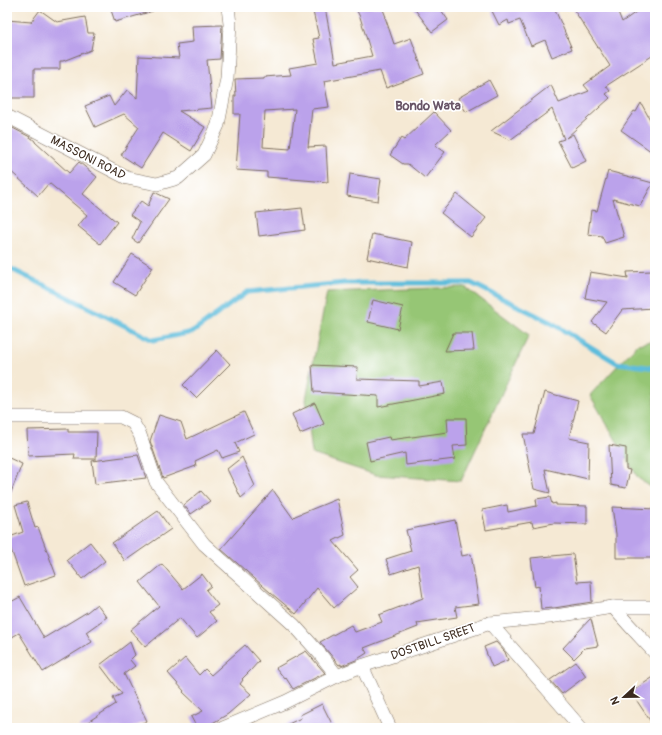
<svg xmlns="http://www.w3.org/2000/svg" width="662" height="735" font-family="Pangolin,sans-serif">
	<style>
		.green { fill: #96c675; stroke: #68784a }
		.lines { fill: none; stroke-linecap: round; stroke-linejoin: round }
		.stream { stroke: #5ebddc; stroke-width: 5 }
		.building { fill: #bba2eb; fill-rule: evenodd }
		.street-casing { stroke: #7c6d5e; stroke-width: 14 }
		.street { stroke: #fff; stroke-width: 13 }
		.labels { text-anchor: middle; dominant-baseline: central; stroke-width: 3.5; stroke-linejoin: round; paint-order: stroke }
		.street-label { font-size: 12px; fill: #3b2a1e; stroke: #fff }
		.neighbourhood-label { font-size: 13px; font-weight: bold; fill: #685466; stroke: #fff }
	</style>
	<rect width="100%" height="100%" fill="#fff"/>
	<filter id="ink" filterUnits="userSpaceOnUse"><feTurbulence type="fractalNoise" baseFrequency=".025" numOctaves="2"/><feDisplacementMap in="SourceGraphic" scale="8" xChannelSelector="R" yChannelSelector="G"/><feConvolveMatrix kernelMatrix="1 2 1 2 8 2 1 2 1" color-interpolation-filters="sRGB"/></filter>
	<filter id="wash" filterUnits="userSpaceOnUse"><feTurbulence type="fractalNoise" baseFrequency=".012" numOctaves="4" result="noise"/><feDisplacementMap in="SourceGraphic" scale="16" xChannelSelector="R" yChannelSelector="G"/><feGaussianBlur stdDeviation="0.9" result="paint"/><feColorMatrix in="noise" values="0 0 0 0 0 0 0 0 0 0 0 0 0 0 0 0 0 1.4 0 .05"/><feComposite in="paint" operator="in"/></filter>
	<g filter="url(#wash)">
		<rect width="100%" height="100%" fill="#f5e9d4"/>
		<!-- green -->
		<g class="green">
			<path d="M465,287L529,335L461,481L376,475L312,454L306,399L327,292Z"/>
			<path d="M655,340V490L638,478L590,395L638,344Z"/>
		</g>
		<g class="lines">
			<!-- stream -->
			<path class="stream" d="M7,267L58,292L153,340L193,332L247,292L345,283H471L550,322L617,363L655,368"/>
		</g>
		<g id="blocks">
			<!-- building -->
			<g class="building">
				<path d="M110,7H152L153,11L115,22Z"/>
				<path d="M312,7H325L335,63L372,56L360,17L355,7H382L386,17H385L394,44L411,38L424,74L386,88L380,71L324,81L329,107L312,109L308,147L326,146L328,182L267,177V172L236,170L240,114H234V96H236L235,79L264,78V77L291,75L289,68L318,63L313,39L319,38ZM295,109L290,149L263,147L265,111Z"/>
				<path d="M413,7H439L448,20L432,32Z"/>
				<path d="M490,7H554L572,49L552,57L545,40L531,46L520,20L509,24L508,20L499,25Z"/>
				<path d="M572,7H616L622,22L643,7H655V54L606,86L610,91L606,94L610,98L566,138L573,134L586,161L572,168L558,141L564,139L552,109L510,140L491,131L551,85L559,103L589,91L584,85L610,66Z"/>
				<path d="M40,10L57,22L85,17L88,33H94L91,50L63,61H60V69H34V98H7V20L31,22Z"/>
				<path d="M222,25L220,59L207,60L212,108L179,111L205,127L191,151L163,133L141,168L121,155L139,127L124,114L95,127L85,106L109,96L114,106L127,90L137,98L139,56L179,58L177,44L193,42L192,26Z"/>
				<path d="M489,80L497,95L466,112L458,98Z"/>
				<path d="M641,103L653,125L655,126V154L621,130L634,111L636,112Z"/>
				<path d="M434,112L451,130L435,145L445,152L425,178L408,164H403L390,155L401,138L404,140Z"/>
				<path d="M7,125L30,137L35,141V142L69,173L79,162L97,177L83,194L117,222L100,244L78,226L87,215L49,183L38,196L7,168Z"/>
				<path d="M608,171L653,183L640,206L613,199L624,237L605,243L602,236L588,234L591,210L597,211Z"/>
				<path d="M350,174L381,179L378,201L347,196Z"/>
				<path d="M154,192L169,199L138,243L132,239L140,222L130,215L141,201L148,206Z"/>
				<path d="M457,194L486,218L471,237L441,213Z"/>
				<path d="M302,208L305,230L259,236L256,213Z"/>
				<path d="M372,234L412,242L408,267L367,258Z"/>
				<path d="M132,254L153,267L135,295L114,282Z"/>
				<path d="M652,271L654,308L622,310L606,332L592,322L607,302L585,298L590,272L628,278L627,272Z"/>
				<path d="M373,300L403,307L398,329L368,322Z"/>
				<path d="M453,333H472L474,350L445,351Z"/>
				<path d="M217,350L230,364L196,398L183,385Z"/>
				<path d="M312,365L358,367L357,379L419,381V386L443,382L445,394L378,407V396L314,392Z"/>
				<path d="M545,392L578,401L569,438L589,442L588,479L545,469L550,493L534,489L523,434H534Z"/>
				<path d="M315,403L324,424L300,434L292,414Z"/>
				<path d="M244,412L254,434L235,443L239,452L222,458L218,450L195,461L196,466L163,478L150,441L159,415L181,422L187,439Z"/>
				<path d="M447,418H466L467,445L453,446L455,459L406,465L405,453L370,461L366,442L389,437L390,440L448,432Z"/>
				<path d="M68,429V432H97L96,459H74L75,454L28,456L27,430Z"/>
				<path d="M609,445L626,448V469L630,470L626,488L611,485Z"/>
				<path d="M138,455L146,478L95,484L92,461Z"/>
				<path d="M7,457L22,464L8,500H7Z"/>
				<path d="M242,457L255,486L241,498L227,469Z"/>
				<path d="M273,490L293,518L295,516L337,499L345,535L333,541L358,570L350,577L358,587L334,608L317,588L296,614L271,593L221,549Z"/>
				<path d="M201,491L210,501L191,514L184,505Z"/>
				<path d="M550,497L552,504L556,503V505L587,506V524L554,523L533,527L532,522L486,530L482,510L507,505L508,512L537,506L536,499Z"/>
				<path d="M27,502L35,528L38,527L56,575L24,586L7,538L23,532L15,505Z"/>
				<path d="M612,507L655,509V558H616V534Z"/>
				<path d="M158,511L171,529L125,561L112,543Z"/>
				<path d="M455,520L462,556L471,554L479,604L455,607L457,617L417,623L418,627L364,648L367,653L356,660L341,666V664L339,665L320,642L351,625L355,632L382,622L379,615L423,598L418,565L391,574L386,559L411,551L406,530Z"/>
				<path d="M90,542L105,561L82,579L67,560Z"/>
				<path d="M573,554L577,582L591,581L592,602L554,608L541,609L539,586L535,587L531,558Z"/>
				<path d="M162,564L183,589L202,574L211,586L206,590L218,605L209,612L217,621L197,638L180,618L145,647L130,630L159,606L140,582Z"/>
				<path d="M20,597L44,638L87,612L97,604L107,617L86,632L92,642L43,672L19,633L7,640V604Z"/>
				<path d="M590,619H591L598,646L585,648L574,659L563,648Z"/>
				<path d="M130,642L135,655L130,660L135,666L124,674L147,721L131,728H78L116,704L113,698L122,694L100,665Z"/>
				<path d="M496,642L505,652L508,660L492,667L484,647Z"/>
				<path d="M245,645L259,661L251,670L242,679L243,680L240,684L251,694L228,714L204,728H197L191,717L203,711L183,692L184,691L168,673L185,658L199,675L205,669L211,675Z"/>
				<path d="M306,651L325,673L293,689L286,678L285,679L276,668Z"/>
				<path d="M576,662L586,676L562,694L550,680Z"/>
				<path d="M655,676V728L631,692Z"/>
				<path d="M322,704L334,728H280L301,718L300,715Z"/>
			</g>
		</g>
	</g>
	<g filter="url(#ink)">
		<use href="#blocks" fill-opacity="0" stroke="#7c6d5e" stroke-width="1"/>
		<g class="lines">
			<!-- street casing -->
			<g class="street-casing">
				<g id="street">
					<path d="M7,116L127,178L157,184L178,178L204,155L218,125L227,78L230,24L228,7"/>
					<path d="M7,417H121L133,423L140,435L156,482L204,544L294,625L320,654L337,676"/>
					<path d="M613,607L629,625L655,653"/>
					<path d="M490,623L581,728"/>
					<path d="M362,666L390,728"/>
					<path d="M223,728L285,702L337,676L362,666L490,623L549,617L613,607H655"/>
				</g>
			</g>
			<!-- street -->
			<use href="#street" class="street"/>
		</g>
	</g>
	<g class="labels">
		<!-- street labels -->
		<g class="street-label">
			<text transform="translate(88 158) rotate(27)">MASSONI ROAD</text>
			<text transform="translate(433 642) rotate(-19)">DOSTBILL SREET</text>
		</g>
		<!-- neighbourhood labels -->
		<g class="neighbourhood-label">
			<text x="428" y="106">Bondo Wata</text>
		</g>
	</g>
	<!-- margin -->
	<rect width="662" height="735" fill="none" stroke="#fff" stroke-width="24"/>
	<!-- north arrow -->
	<g transform="translate(624 697) rotate(248)" stroke="#ffffff" stroke-width="3" paint-order="stroke">
	<path d="M0-3L7 15L0 10L-7 15Z" fill="#3b2a1e"/>
	<text y="-6" font-size="11" font-weight="bold" text-anchor="middle" fill="#3b2a1e">N</text>
	</g>
</svg>
